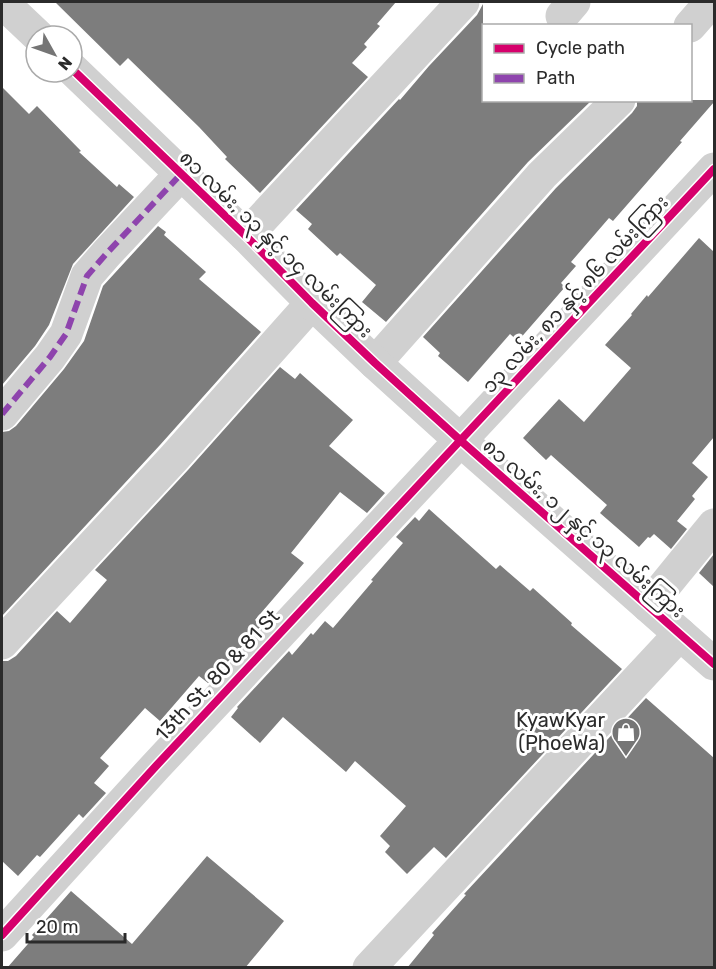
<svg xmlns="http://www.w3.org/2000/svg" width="716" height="969" font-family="Rubik,'Noto Sans Myanmar',sans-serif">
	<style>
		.building { fill: #7d7d7d }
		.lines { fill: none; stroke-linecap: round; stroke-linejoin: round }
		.minor { stroke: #d0d0d0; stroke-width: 33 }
		.tertiary { stroke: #d0d0d0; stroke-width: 33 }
		.quiet { stroke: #8e44ad; stroke-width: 6; stroke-dasharray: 12 6; stroke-linecap: butt }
		.cycleway-casing { stroke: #fff; stroke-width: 11 }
		.cycleway { stroke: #d6006c; stroke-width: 8 }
		.labels { text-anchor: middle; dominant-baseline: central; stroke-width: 6; stroke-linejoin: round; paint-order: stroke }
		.street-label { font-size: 20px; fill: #2b2b2b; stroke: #fff }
		.poi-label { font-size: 20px; fill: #2b2b2b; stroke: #fff; text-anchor: end }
	</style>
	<rect width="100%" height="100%" fill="#fff"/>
	<!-- building -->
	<g class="building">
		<path d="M55,2H396L377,24L380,26L364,44L367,47L352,63L368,77L260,193L225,159L227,157L199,127L128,58L120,66Z"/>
		<path d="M483,4V100H592L528,162L386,322L362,302L376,285L340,253L337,256L308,229L312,224L296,210L399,99L400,100L429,66L477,15Z"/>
		<path d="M2,87L29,114L37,106L81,151L79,152L117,187L119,184L134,197L73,264L49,325L35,346L2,385Z"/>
		<path d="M637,100H714V102L680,141L682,142L613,221L609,218L571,262L576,266L561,283L565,287L518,341L510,334L468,382L438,356L440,353L423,337L556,188L632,113L637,106Z"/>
		<path d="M158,226L166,232L164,235L206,272L199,279L261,332L160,445L2,616V432L9,431L16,426L64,369L84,341L103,286Z"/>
		<path d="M699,238L714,252V437L692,463L708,477L692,496L695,499L677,521L687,529L671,549L654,534L650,538L648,537L639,547L600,513L607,505L551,455L546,460L523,438L559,399L584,422L631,368L605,345L632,315L631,314L647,295L648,297Z"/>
		<path d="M280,367L295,379L300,373L353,420L329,446L385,493L367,513L340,492L291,553L304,563L255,620L261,626L208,683L199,676L160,721L145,708L100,758L109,766L94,783L106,793L83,818L79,814L40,857L37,855L18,876L2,861V661H8L16,656L57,611L70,623L107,580L95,570L188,470Z"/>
		<path d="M429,509L496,569L500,565L530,591L533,588L572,623L571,625L622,669L446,858L434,847L407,874L385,852L390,846L380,836L406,806L355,761L346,772L283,717L260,743L231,717L238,708L237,707L289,651L292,655L311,633L313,635L325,621L333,628L373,581L371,580L403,543L396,537L415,517L419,521Z"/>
		<path d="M714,554V587L699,573Z"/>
		<path d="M646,698L714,758V968H407L434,935L432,933L466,895L464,894Z"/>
		<path d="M207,856L284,921L245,968H7L34,937L32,935L71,891L132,944Z"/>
	</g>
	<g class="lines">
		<!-- minor -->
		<g class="minor">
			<path d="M562,16L574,2"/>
			<path d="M690,26L711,2"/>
			<path d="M246,236L463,2"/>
			<path d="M375,363L542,175L619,100"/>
			<path d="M2,414L50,357L66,334L87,276L107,253L181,174"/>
			<path d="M648,606L714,525"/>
			<path d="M2,643L174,458L312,303"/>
			<path d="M2,935L156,766L714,169"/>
			<path d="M369,968L680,634"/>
		</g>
		<!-- tertiary -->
		<g class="tertiary">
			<path d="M2,2L38,36"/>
			<path d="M72,69L246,236L312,303L375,363L460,440L714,664"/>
		</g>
		<!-- quiet -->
		<path class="quiet" d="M2,414L50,357L66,334L87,276L107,253L181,174"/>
		<!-- cycleway casing -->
		<g class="cycleway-casing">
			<g id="cycleway">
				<path d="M72,69L246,236L312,303L375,363L460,440L714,664"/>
				<path d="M2,935L156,766L714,169"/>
			</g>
		</g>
		<!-- cycleway -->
		<use href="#cycleway" class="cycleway"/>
	</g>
	<!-- icons -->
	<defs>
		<g id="shop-pin" transform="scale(1.5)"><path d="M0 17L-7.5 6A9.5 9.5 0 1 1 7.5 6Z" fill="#757575" stroke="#fff"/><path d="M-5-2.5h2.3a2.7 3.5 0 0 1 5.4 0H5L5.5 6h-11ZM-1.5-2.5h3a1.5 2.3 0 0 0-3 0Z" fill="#fff"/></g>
	</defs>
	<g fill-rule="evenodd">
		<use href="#shop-pin" x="626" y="732"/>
	</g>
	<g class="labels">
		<!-- street labels -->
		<g class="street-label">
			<text transform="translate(276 244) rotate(44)">၈၁ လမ်း, ၁၃ နှင့် ၁၄ လမ်းကြား</text>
			<text transform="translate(575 294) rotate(-47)">၁၃ လမ်း, ၈၁ နှင့် ၈၆ လမ်းကြား</text>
			<text transform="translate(584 528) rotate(41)">၈၁ လမ်း, ၁၂ နှင့် ၁၃ လမ်းကြား</text>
			<text transform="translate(217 675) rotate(-47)">13th St, 80 &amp; 81 St</text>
		</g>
		<!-- poi labels -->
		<g class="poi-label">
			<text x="605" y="720">KyawKyar<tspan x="605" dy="23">(PhoeWa)</tspan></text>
		</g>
	</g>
	<!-- border -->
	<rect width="716" height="969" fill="none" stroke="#2b2b2b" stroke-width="6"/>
	<!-- legend -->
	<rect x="482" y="24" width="210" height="78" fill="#ffffff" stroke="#aaaaaa" stroke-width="1.5"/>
	<rect x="494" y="44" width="30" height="9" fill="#d6006c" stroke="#aaaaaa" stroke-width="1.5"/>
	<text x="536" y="54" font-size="18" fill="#2b2b2b">Cycle path</text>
	<rect x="494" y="74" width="30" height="9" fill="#8e44ad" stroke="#aaaaaa" stroke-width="1.5"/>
	<text x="536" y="84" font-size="18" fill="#2b2b2b">Path</text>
	<!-- north arrow -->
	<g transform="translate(54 54) rotate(130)"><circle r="28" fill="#ffffff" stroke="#aaaaaa" stroke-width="1.5"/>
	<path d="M0-4.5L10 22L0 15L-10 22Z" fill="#757575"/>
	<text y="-9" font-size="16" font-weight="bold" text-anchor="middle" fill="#2b2b2b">N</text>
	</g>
	<!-- scale -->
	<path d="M27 933v9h98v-9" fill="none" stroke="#2b2b2b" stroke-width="3"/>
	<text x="36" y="933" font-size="18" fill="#2b2b2b" stroke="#ffffff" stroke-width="4.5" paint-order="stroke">20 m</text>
</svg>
